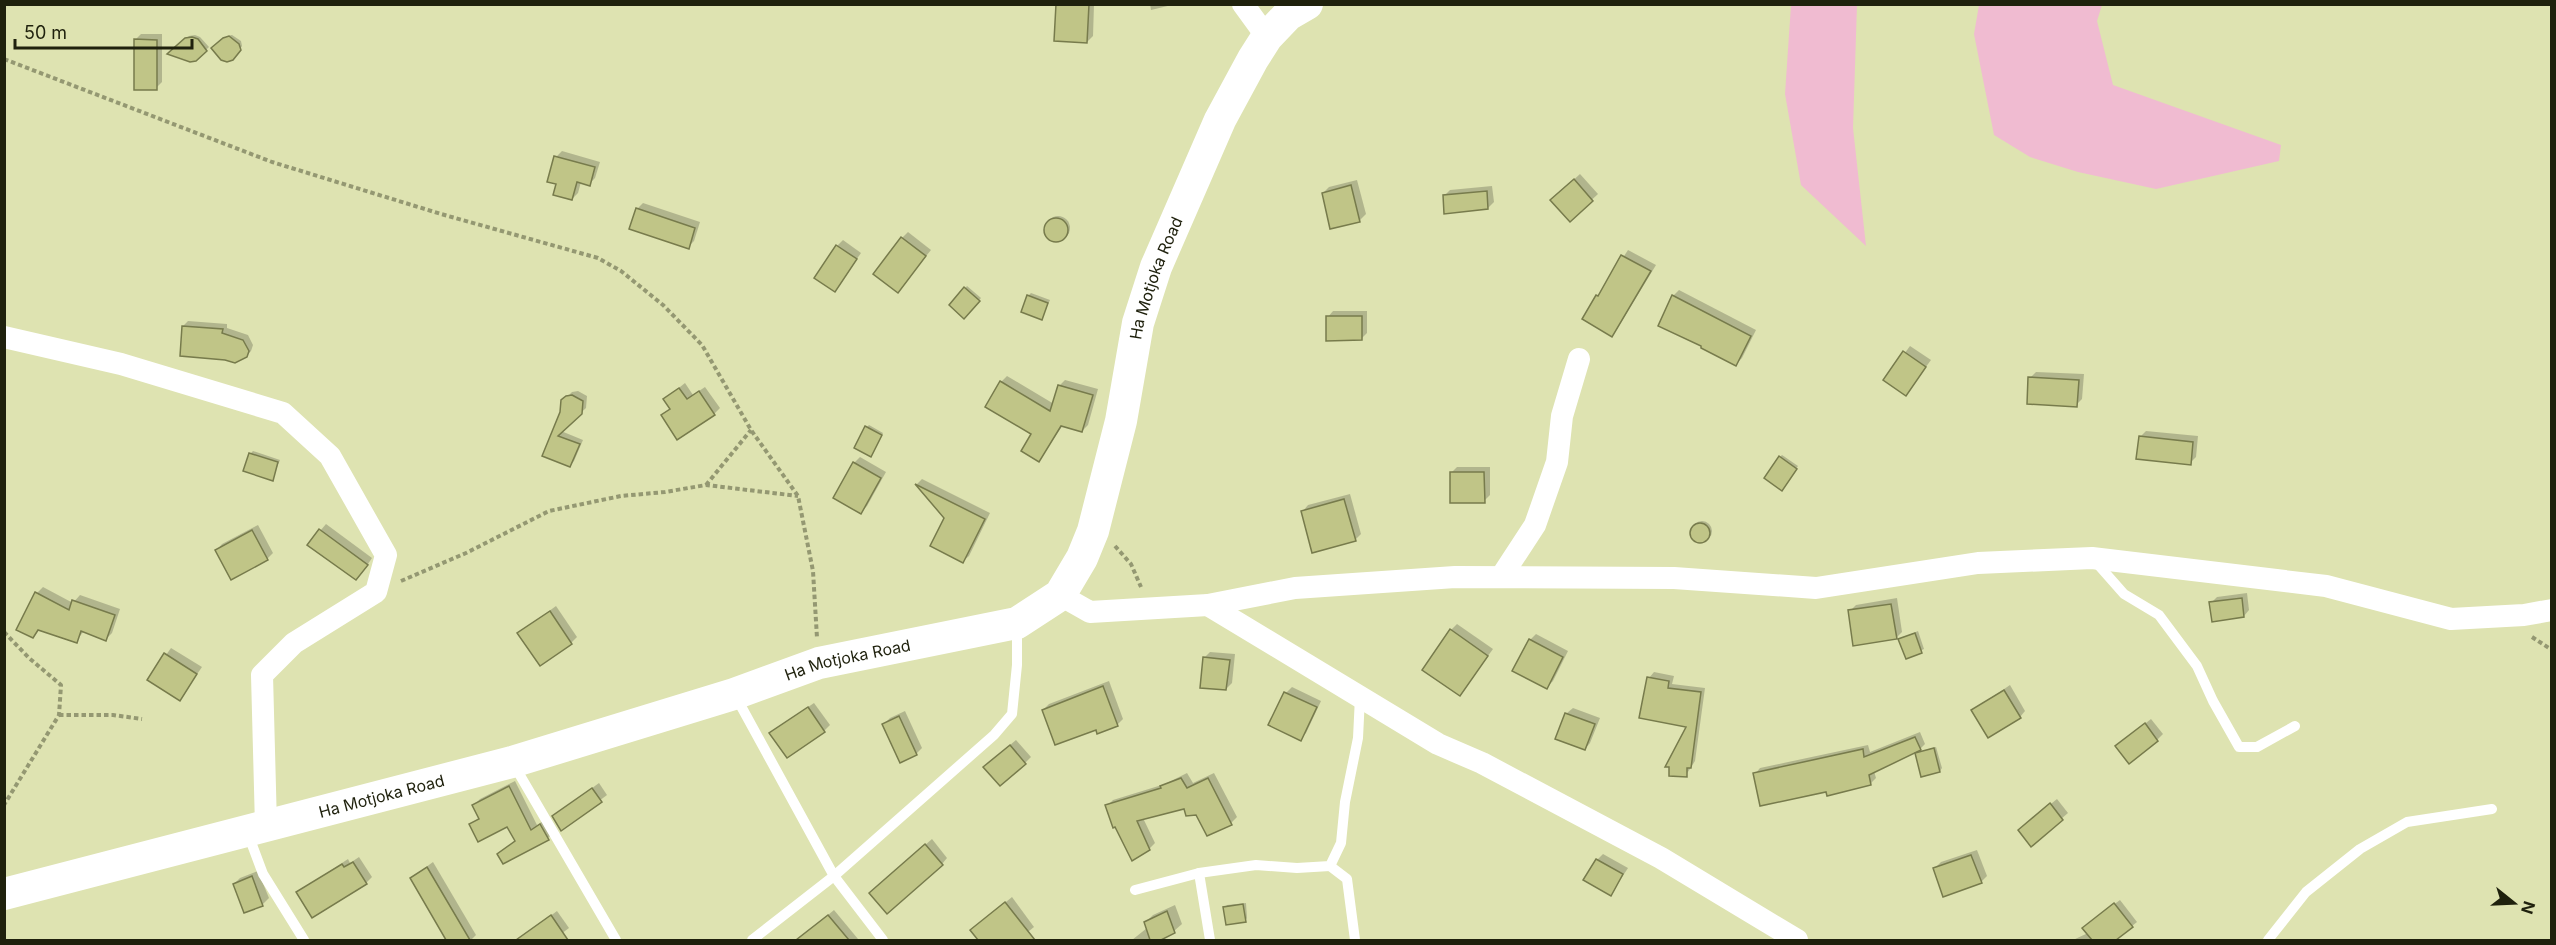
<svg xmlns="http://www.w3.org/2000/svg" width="2556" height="945" font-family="Inter,sans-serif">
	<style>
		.green { fill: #f0bbd1 }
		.shadow { fill: #0003 }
		.building { fill: #c0c587; stroke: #777b4c; stroke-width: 1.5 }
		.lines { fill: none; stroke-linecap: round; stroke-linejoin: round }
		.path { stroke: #949872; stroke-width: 4; stroke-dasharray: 4.5 3; stroke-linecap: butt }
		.lane { stroke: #fff; stroke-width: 10 }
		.street { stroke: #fff; stroke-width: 22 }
		.secondary { stroke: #fff; stroke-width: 32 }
		.labels { text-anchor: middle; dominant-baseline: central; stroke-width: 6; stroke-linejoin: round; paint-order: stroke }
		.street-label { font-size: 16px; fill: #1f210d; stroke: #dee3b1 }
	</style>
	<rect width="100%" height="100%" fill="#dee3b1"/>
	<!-- green -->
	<g class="green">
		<path d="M1791,5H1857L1853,128L1866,246L1801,185L1785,94Z"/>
		<path d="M1979,5H2102L2097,21L2113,85L2281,145L2279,161L2156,189L2078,172L2030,157L1994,135L1974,34Z"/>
	</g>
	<!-- shadow -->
	<g class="shadow">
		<path d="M1057,4H1094L1093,36L1087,42Z"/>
		<path d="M1150,4H1176L1151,10Z"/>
		<path d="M141,34H162V82L156,88L135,40Z"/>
		<path d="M195,35L200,37L209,47L196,59L172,52L189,36Z"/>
		<path d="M232,35L241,41L242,46L236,56L213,48L227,36Z"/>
		<path d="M562,151L600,162L595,178L589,184L581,182L578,193L572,199L558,183L556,157Z"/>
		<path d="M1580,174L1598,194L1570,220L1558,194Z"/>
		<path d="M1357,180L1366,214L1360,220L1331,227L1323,193L1329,187Z"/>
		<path d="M1492,186L1494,202L1488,208L1444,196L1450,190Z"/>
		<path d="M643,203L700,222L694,241L688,247L637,209Z"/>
		<circle cx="1058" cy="228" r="12"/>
		<path d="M908,232L931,250L898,291L902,238Z"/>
		<path d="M843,240L861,253L835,290L837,246Z"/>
		<path d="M1628,250L1656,265L1617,329L1611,335L1598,296Z"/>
		<path d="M967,286L981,298L964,317L951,305Z"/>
		<path d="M1679,290L1756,330L1742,358L1736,364L1673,296Z"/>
		<path d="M1031,293L1050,300L1042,318L1028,296Z"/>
		<path d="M1333,311H1367V333L1361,339L1328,317Z"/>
		<path d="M188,321L227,324V328L248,335L253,345L251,351L246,356L183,326Z"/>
		<path d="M1910,346L1931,360L1906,394L1885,380Z"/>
		<path d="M2036,372L2084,374L2082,399L2076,405L2030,378Z"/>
		<path d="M1007,376L1054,404L1060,385L1065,380L1098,389L1088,425L1082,431L1063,425L1039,460L1033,433L1001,382Z"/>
		<path d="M685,383L693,395L705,387L720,408L714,414L663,416L671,408L665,399Z"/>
		<path d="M578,391L587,396L586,408L561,431L583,440L574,461L570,466L544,455L567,397L572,392Z"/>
		<path d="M869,425L883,433L873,452L867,427Z"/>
		<path d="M2146,431L2198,436L2196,457L2190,463L2140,437Z"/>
		<path d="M253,451L280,460L272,479L250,454Z"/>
		<path d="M1782,455L1798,466L1784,486L1780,457Z"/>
		<path d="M860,457L886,472L867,506L861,512L854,463Z"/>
		<path d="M1457,467H1490V495L1484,501L1451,473Z"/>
		<path d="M922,479L990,513L969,556L963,561L946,518L917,484Z"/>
		<path d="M1350,494L1361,534L1355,540L1303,511L1308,505Z"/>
		<circle cx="1702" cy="531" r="10"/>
		<path d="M326,524L372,558L362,573L309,544Z"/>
		<path d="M258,525L273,553L267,559L217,550L222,544Z"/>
		<path d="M43,587L73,603L80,595L120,609L112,633L106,639L84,631L76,641L40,629L33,637L37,593Z"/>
		<path d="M2247,593L2249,610L2244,616L2211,603L2217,597Z"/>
		<path d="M1897,598L1902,632L1896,638L1850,611L1856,605Z"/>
		<path d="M556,606L577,637L571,643L519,633Z"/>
		<path d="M1457,624L1493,649L1460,694L1451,630Z"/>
		<path d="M1918,631L1924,649L1906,657L1900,639Z"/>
		<path d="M1536,634L1568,651L1553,681L1547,687L1530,640Z"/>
		<path d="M171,648L202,667L180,699L149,679Z"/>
		<path d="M1210,652L1235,654L1232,683L1226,689L1204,658Z"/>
		<path d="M1654,672L1674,676L1672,684L1705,688L1695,761L1686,775L1671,766L1688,726L1649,678Z"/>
		<path d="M1109,681L1123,719L1117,725L1097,728L1043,710L1049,704Z"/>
		<path d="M2010,685L2025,711L2020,717L1973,710Z"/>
		<path d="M1292,687L1321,701L1306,733L1300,739L1286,693Z"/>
		<path d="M814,703L830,725L824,731L777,728Z"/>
		<path d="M1573,708L1600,718L1590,743L1585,749L1557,738L1567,713Z"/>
		<path d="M905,711L922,748L916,754L884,724L890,718Z"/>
		<path d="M2151,719L2163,734L2157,740L2123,741Z"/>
		<path d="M1920,732L1925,744L1920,749L1874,771L1876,778L1870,784L1827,790L1755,774L1760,768L1868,745L1870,752Z"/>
		<path d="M1016,740L1031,757L1025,763L991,761Z"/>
		<path d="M1936,747L1942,768L1940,771L1916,754Z"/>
		<path d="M1187,773L1193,783L1214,773L1237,817L1231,823L1197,814L1185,807L1143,818L1155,843L1149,849L1107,806L1113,800L1165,784Z"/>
		<path d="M515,781L537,825L546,819L554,832L548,838L498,854L516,840L508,825L471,824L480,817L474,805L480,799Z"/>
		<path d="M599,783L607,795L562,829L554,816Z"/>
		<path d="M2057,799L2068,813L2032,844L2026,824Z"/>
		<path d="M932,839L947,858L942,864L877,887Z"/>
		<path d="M1977,850L1987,876L1981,882L1935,868L1941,862Z"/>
		<path d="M1603,854L1628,868L1611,894L1597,860Z"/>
		<path d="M359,857L372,877L366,883L298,892L348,859L350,863Z"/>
		<path d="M433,862L476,935L471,940H448L411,878Z"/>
		<path d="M258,871L269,898L263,904L245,911L234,884L240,878Z"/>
		<path d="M1012,897L1034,927L1018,940H980L972,930Z"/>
		<path d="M2120,900L2137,922L2132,926L2114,940H2073L2088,933L2089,923Z"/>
		<path d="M1246,903L1247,918L1245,921L1225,908L1227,905Z"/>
		<path d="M1175,905L1182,924L1174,931L1158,940H1132L1147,928L1145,923L1153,915Z"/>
		<path d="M834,910L858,939L856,940H798Z"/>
		<path d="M557,911L569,928L553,940H537L530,931Z"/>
	</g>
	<!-- building -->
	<g class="building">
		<path d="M1056,4H1089L1087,43L1054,41Z"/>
		<path d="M229,36L239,44L241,50L233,60L227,62L221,60L211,48L223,38Z"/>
		<path d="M192,37L198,39L207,51L196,61L190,62L167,54L185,38Z"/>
		<path d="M134,39L157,40V90H134Z"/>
		<path d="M554,156L595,167L590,186L577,182L572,200L553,195L556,184L547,182Z"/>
		<path d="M1574,179L1593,201L1570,222L1550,200Z"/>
		<path d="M1351,185L1360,222L1330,229L1322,193Z"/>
		<path d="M1487,191L1488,209L1444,214L1443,195Z"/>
		<path d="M636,208L695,228L689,249L629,229Z"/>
		<circle cx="1056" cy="230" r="12"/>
		<path d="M901,237L926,256L898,293L873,274Z"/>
		<path d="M836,245L857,259L835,292L814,278Z"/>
		<path d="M1621,255L1651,271L1612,337L1582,319L1596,295L1598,296Z"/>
		<path d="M964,287L980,301L964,319L949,305Z"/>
		<path d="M1027,295L1048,303L1042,320L1021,312Z"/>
		<path d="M1672,295L1751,336L1736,366L1701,348V346L1658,326Z"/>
		<path d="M1326,316H1362V340L1326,341Z"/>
		<path d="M182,326L223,329L222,333L243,340L249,351L247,357L235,363L225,360L180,356Z"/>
		<path d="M1903,351L1926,367L1906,396L1883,380Z"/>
		<path d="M2028,377L2079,380L2077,407L2027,404Z"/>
		<path d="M1000,381L1050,411L1058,385L1093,395L1082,432L1061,426L1039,462L1021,451L1031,434L985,407Z"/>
		<path d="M679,388L687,399L699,391L715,415L677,440L661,415L670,409L663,399Z"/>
		<path d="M572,395L583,401L582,414L558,436L580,444L570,467L542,456L560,412L561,400L566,396Z"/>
		<path d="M865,426L882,435L871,457L854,448Z"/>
		<path d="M2139,436L2193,442L2191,465L2136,459Z"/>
		<path d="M249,453L278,462L273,481L243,471Z"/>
		<path d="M1779,456L1797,469L1782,491L1764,478Z"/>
		<path d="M853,462L881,478L861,514L833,498Z"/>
		<path d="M1450,472H1484L1485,503H1450Z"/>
		<path d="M915,484L985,519L963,563L930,546L944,518Z"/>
		<path d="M1344,499L1356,541L1312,553L1301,511Z"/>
		<circle cx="1700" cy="533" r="10"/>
		<path d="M319,529L368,565L356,580L307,545Z"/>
		<path d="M252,530L268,560L231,580L215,550Z"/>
		<path d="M35,592L69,610L72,600L115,615L106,641L81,631L77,643L38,630L33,638L16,630Z"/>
		<path d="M2242,598L2244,617L2212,622L2209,602Z"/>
		<path d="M1891,604L1897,639L1853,646L1848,610Z"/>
		<path d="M550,611L572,644L540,666L517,633Z"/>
		<path d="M1450,629L1488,656L1460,696L1422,670Z"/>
		<path d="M1915,633L1922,653L1906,659L1898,639Z"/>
		<path d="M1529,639L1563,657L1547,689L1512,671Z"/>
		<path d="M164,653L197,674L180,701L147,680Z"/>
		<path d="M1203,657L1230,660L1226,690L1200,688Z"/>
		<path d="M1647,677L1669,681L1668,688L1701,692L1691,768H1687V777L1669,776V767H1665L1686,727L1639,718Z"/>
		<path d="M1103,686L1118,726L1097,734L1096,730L1055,745L1042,710Z"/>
		<path d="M2004,690L2021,718L1988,738L1971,710Z"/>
		<path d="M1284,692L1317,707L1301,741L1268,725Z"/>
		<path d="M808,707L825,732L787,758L769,733Z"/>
		<path d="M1565,713L1595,724L1585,750L1555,739Z"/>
		<path d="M899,716L917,755L900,763L882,724Z"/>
		<path d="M2145,723L2158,741L2129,764L2115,746Z"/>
		<path d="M1915,737L1921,750L1869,775L1871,785L1827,796L1826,792L1760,806L1753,773L1863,749L1864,757Z"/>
		<path d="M1010,745L1026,764L1000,786L983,767Z"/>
		<path d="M1934,748L1940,772L1921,777L1915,753Z"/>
		<path d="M1181,778L1187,788L1208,778L1232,825L1207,836L1196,815L1186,816L1184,809L1137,821L1150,850L1132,861L1115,827L1113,828L1105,805L1161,788L1160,786Z"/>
		<path d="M509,786L531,830L540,824L549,840L503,864L497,854L515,841L507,827L478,842L469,824L479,819L472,805Z"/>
		<path d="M592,788L602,802L561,831L552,816Z"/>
		<path d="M2050,803L2063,820L2031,847L2018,830Z"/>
		<path d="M925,844L943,865L887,914L869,893Z"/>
		<path d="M1971,855L1982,883L1943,897L1933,868Z"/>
		<path d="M1596,859L1623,874L1611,896L1583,880Z"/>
		<path d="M353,862L367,884L312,918L296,892L342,864L344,867Z"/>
		<path d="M427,867L470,940H446L410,878Z"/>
		<path d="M252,876L263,906L244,913L233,884Z"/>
		<path d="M1005,902L1035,940H978L970,930Z"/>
		<path d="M2114,903L2133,927L2116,940H2092L2082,928Z"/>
		<path d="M1243,904L1246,922L1226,925L1223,907Z"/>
		<path d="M1167,911L1175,933L1161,940H1150L1144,922Z"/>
		<path d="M551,915L568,940H516Z"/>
		<path d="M828,915L849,940H796Z"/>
	</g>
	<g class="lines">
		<!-- path -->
		<g class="path">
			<path d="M4,59L272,162L441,214L598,258L621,271L663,305L702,345L751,430L798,496L813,571L817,638"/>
			<path d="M706,485L751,430"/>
			<path d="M1115,546L1131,564L1141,587"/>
			<path d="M401,581L466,553L549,511L621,496L665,492L706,485L798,496"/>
			<path d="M4,632L29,658L61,685L59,715L4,805"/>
			<path d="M2532,637L2552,650"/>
			<path d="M59,715H113L142,719"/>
		</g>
		<!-- lane -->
		<g class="lane">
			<path d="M2094,560L2124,594L2159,615L2197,666L2213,701L2239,747H2257L2295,726"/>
			<path d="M736,697L834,876L883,940"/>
			<path d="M514,765L616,940"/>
			<path d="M248,834L263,874L304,940"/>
			<path d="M1330,866L1347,879L1355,940"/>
			<path d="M1199,873L1210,940"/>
			<path d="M1135,890L1199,873L1256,865L1297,868L1330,866L1341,843L1345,802L1358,738L1360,697"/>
			<path d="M752,940L834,876L994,735L1012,714L1017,665V627"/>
			<path d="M2268,940L2306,892L2360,849L2407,822L2492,809"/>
		</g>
		<!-- street -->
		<g class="street">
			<path d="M1243,4L1267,37"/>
			<path d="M4,337L121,364L283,413L330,456L386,555L376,592L294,643L262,675L266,826"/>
			<path d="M1501,577L1535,525L1557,462L1562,416L1579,359"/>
			<path d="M1060,595L1090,612L1208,605L1295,588L1455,577L1674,578L1816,588L1978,563L2092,558L2326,586L2451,619L2524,615L2552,610"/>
			<path d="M1208,605L1438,744L1482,763L1661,858L1797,940"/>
		</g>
		<!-- secondary -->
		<path class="secondary" id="s1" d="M4,894L512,762L734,694L819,663L1017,623L1060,595L1082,558L1093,531L1121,421L1138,323L1156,267L1220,120L1253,59L1267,37L1288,15L1307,4"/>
	</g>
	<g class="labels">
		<!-- street labels -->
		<g class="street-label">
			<text stroke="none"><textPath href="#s1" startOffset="1434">Ha Motjoka Road</textPath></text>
			<text stroke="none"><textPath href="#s1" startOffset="876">Ha Motjoka Road</textPath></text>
			<text stroke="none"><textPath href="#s1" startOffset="390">Ha Motjoka Road</textPath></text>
		</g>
	</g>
	<!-- border -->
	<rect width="2556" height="945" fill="none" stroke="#1f210d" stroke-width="12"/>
	<!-- north arrow -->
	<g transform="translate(2514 903) rotate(108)" stroke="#dee3b1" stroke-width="4.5" paint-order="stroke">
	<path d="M0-4.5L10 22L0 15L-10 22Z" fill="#1f210d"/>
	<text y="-9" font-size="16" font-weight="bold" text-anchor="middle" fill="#1f210d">N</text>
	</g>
	<!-- scale -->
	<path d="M15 39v9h177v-9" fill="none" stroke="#1f210d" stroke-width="3"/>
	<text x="24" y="39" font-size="18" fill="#1f210d" stroke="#dee3b1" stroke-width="4.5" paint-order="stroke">50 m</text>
</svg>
